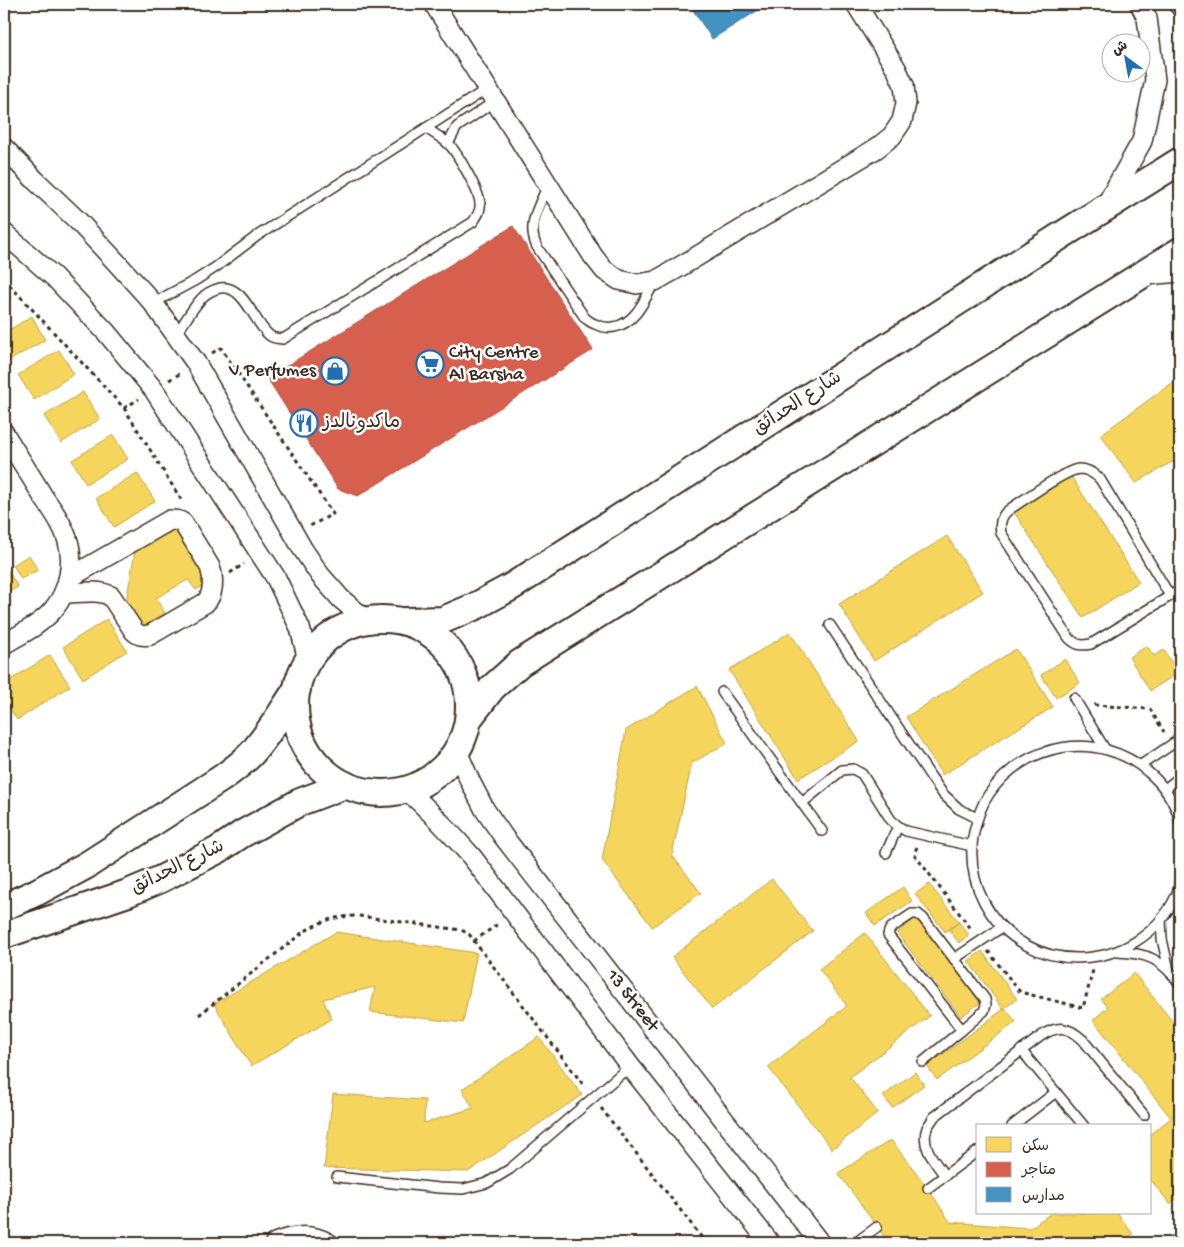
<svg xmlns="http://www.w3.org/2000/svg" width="1184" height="1247" font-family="'Gochi Hand','Playpen Sans Arabic',sans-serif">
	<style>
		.homes { fill: #f6d55c; stroke: #bea249 }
		.shops { fill: #d6604d; stroke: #a8503f }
		.schools { fill: #4393c3; stroke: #417492 }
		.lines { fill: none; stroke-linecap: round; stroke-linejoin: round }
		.lane-casing { stroke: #3b2a1e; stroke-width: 12 }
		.street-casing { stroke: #3b2a1e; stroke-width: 22 }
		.secondary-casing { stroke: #3b2a1e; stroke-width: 30 }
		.path { stroke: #3b2a1e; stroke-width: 3; stroke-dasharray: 4 4; stroke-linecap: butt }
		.lane { stroke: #fff; stroke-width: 9 }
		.street { stroke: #fff; stroke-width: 19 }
		.secondary { stroke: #fff; stroke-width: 26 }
		.labels { text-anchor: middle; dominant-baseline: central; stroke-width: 5; stroke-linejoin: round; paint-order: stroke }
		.poi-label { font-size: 19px; fill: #3b2a1e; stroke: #fff; text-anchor: start }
		.street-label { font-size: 19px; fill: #3b2a1e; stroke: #fff }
	</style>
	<rect width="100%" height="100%" fill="#fff"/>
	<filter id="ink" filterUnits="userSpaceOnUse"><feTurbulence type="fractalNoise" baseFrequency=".02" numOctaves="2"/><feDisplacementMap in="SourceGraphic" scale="10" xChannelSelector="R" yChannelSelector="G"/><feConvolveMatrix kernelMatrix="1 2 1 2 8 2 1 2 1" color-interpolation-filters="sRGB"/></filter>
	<g filter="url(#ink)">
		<!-- homes -->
		<g class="homes">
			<path d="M4,290L11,298L4,304Z"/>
			<path d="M32,316L45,340L7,362L4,356V333Z"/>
			<path d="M59,350L74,374L34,400L18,375Z"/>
			<path d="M1172,383L1180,385V465L1172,462L1136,483L1100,435Z"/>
			<path d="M83,392L100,419L61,443L44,416Z"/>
			<path d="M113,435L128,459L86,484L72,460Z"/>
			<path d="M137,473L155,501L114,527L96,498Z"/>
			<path d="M1071,476L1139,582L1083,618L1014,512Z"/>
			<path d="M177,526L210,581L196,590L188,580L156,598L165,613L144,628L126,602L135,551Z"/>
			<path d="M947,536L983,592L874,661L839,604Z"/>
			<path d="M29,555L38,570L21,579L13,565Z"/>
			<path d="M4,564L18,587L4,595Z"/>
			<path d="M107,619L127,651L83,679L63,647Z"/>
			<path d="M790,632L859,741L798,779L729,670Z"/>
			<path d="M1147,646L1154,656L1164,650L1178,673L1150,691L1129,657Z"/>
			<path d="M1016,649L1053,707L942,775L906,717Z"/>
			<path d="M50,655L70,686L17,720L4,699V684Z"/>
			<path d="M1065,659L1080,683L1056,698L1041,675Z"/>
			<path d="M697,686L727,743L692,763L672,855L701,893L652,927L602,860L626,730Z"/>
			<path d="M772,879L813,931L712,1009L672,957Z"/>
			<path d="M929,884L959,922L945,932L915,894Z"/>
			<path d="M903,887L912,901L875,926L866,913Z"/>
			<path d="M916,918L981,1002L961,1017L897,933Z"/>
			<path d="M959,922L969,935L959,943L949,930Z"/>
			<path d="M336,932L477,953L463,1023L370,1012L375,987L323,999L332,1019L251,1066L214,1004Z"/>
			<path d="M865,933L930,1016L850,1077L878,1113L832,1149L768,1067L847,1006L819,969Z"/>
			<path d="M982,951L1017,999L1003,1009L968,961Z"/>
			<path d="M1134,973L1180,1031V1196L1170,1204L1150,1179V1134L1171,1118L1093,1020L1108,1007L1101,999Z"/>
			<path d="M1005,1008L1016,1022L937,1080L927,1066Z"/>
			<path d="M539,1037L582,1095L468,1172L324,1168L333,1094L425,1100L424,1123L473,1108L462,1089Z"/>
			<path d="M915,1072L924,1085L892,1108L883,1096Z"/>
			<path d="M891,1140L928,1188L950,1222L1030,1228L1051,1213H1117L1133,1234L1119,1243H889L838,1173Z"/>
		</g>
		<!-- shops -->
		<path class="shops" d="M513,226L593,350L358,496L338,489L267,378Z"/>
		<!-- schools -->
		<path class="schools" d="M689,4H768L712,39Z"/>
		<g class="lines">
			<!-- lane casing -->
			<g class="lane-casing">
				<g id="lane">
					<path d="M448,144L457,127L495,101"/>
					<path d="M548,185C539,206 526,225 537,247L585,318C588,320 591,323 595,324C601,327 608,328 614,327C636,323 645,299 655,281"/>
					<path d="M153,303L196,280L216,267L257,236L487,89"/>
					<path d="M176,335C184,323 191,310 201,299C206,293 212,290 220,288C244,284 254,323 269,335C273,339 277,338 283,339L473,222C477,216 481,211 480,204C480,192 457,153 449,144C442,138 433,133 426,128"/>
					<path d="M1170,596L1100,479C1094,473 1088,469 1079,469C1065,470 1024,500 1010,509C1001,515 999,523 1001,533L1069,638C1076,645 1081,646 1091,644L1180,590"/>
					<path d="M830,625L931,777L943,794L959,809L977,818"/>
					<path d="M722,692L822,831"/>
					<path d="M1074,698L1105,749"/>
					<path d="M1141,765L1177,741L1180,735"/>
					<path d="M1165,789L1180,777"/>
					<path d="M802,803L842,770L853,769L862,774L891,820L898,826L906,831L972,846"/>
					<path d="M1180,822C1176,803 1163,784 1148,772C1100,730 1025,741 989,794C981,805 977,819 974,832C973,837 972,842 972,847C971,866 975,885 984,902C1025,980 1139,975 1176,896C1178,891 1179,886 1180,881"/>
					<path d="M886,853L898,826"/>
					<path d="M912,914H918L923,918L985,999L986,1005L984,1011L962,1030L888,935L889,931L891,928Z"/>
					<path d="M1161,919L1162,939L1169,970"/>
					<path d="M1117,952C1148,953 1161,959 1180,984"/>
					<path d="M954,959L1002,927"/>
					<path d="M1021,1050L1084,1126"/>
					<path d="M923,1062L962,1030"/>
					<path d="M1012,1126L1056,1092"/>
					<path d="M945,1176C935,1162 920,1146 927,1128C929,1124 932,1121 934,1117L1041,1036C1058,1025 1068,1026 1083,1040L1144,1115"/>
					<path d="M337,1177L439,1188L463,1189L487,1183L510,1169L630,1066"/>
					<path d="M928,1188L978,1151"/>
					<path d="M855,1243L877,1227"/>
				</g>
			</g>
			<!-- street casing -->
			<g class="street-casing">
				<g id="street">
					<path d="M434,4L593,256L604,270L619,280L637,284L655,281L671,272L877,148L892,136L902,121L906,103L904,85L896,68L856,4"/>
					<path d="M1178,4L1180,6"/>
					<path d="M4,148L36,181L78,221L117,263L153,303L196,363L302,548L320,575L341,599L366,620"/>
					<path d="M1105,207L1142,141L1155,80L1147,18L1140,4"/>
					<path d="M4,233L54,277L106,332L154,390L276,578L300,628L308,660"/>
					<path d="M1146,275L1180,272"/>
					<path d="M4,433C17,455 31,476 44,498C53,510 62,523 67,538C75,561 69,591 53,610C40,625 21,634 4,644"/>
					<path d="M64,593C79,593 97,589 111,596L134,631C139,636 143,636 150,635L205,603C214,595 214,578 210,567L183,523C179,520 175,520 170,520L69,578"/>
					<path d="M457,751L470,781L485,810L503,836L820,1243"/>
					<path d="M407,790C430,811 451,833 472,857L630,1066L770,1243"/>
					<path d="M275,1243C292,1236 311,1233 328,1243"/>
				</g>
			</g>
			<!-- secondary casing -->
			<g class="secondary-casing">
				<g id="secondary">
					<circle cx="382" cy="706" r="87"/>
					<path d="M406,621L443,620L476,606L511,587L1062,235L1180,161"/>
					<path d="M469,718L492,688L520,663L1180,251"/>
					<path d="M4,907L37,892L87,865L222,778C233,770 243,763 252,753C269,734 282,711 297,689"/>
					<path d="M4,935L128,893L161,879L218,850L242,834L300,802L345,785"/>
				</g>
			</g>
			<!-- path -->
			<g class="path">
				<path d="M4,279L124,408L182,501"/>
				<path d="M212,353L221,348L333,514L310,526"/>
				<path d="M169,380L181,373"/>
				<path d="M124,408L139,399"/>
				<path d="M230,573L244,564"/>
				<path d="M1094,705L1150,709L1164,732"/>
				<path d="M917,847L914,854L972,930"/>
				<path d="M474,941L498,924"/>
				<path d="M988,951L1020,992L1083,1008L1093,970"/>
				<path d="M199,1015L302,933C322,920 336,916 359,916L461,930L469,934L474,941L585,1087"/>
				<path d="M601,1108L706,1243"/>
			</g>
			<!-- lane -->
			<use href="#lane" class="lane"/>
			<!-- street -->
			<use href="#street" class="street"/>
			<!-- secondary -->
			<use href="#secondary" class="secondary"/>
		</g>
	</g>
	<!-- icons -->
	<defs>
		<g id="supermarket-ring" transform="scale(1.4375)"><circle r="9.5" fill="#fff" stroke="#1f6fb2" stroke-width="1.5"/><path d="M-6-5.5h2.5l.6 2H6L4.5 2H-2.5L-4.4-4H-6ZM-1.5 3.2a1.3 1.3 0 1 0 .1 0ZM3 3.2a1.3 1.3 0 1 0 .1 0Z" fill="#1f6fb2"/></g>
		<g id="shop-ring" transform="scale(1.4375)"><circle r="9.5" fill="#fff" stroke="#1f6fb2" stroke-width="1.5"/><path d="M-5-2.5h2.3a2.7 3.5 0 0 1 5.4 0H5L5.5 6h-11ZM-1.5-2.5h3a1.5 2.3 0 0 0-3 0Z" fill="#1f6fb2"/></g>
		<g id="restaurant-ring" transform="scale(1.4375)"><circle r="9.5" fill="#fff" stroke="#1f6fb2" stroke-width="1.5"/><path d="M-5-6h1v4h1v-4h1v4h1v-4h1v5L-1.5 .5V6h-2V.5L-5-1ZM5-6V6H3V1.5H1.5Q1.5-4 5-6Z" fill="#1f6fb2"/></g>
	</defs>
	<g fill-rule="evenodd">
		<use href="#supermarket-ring" x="430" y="364"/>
		<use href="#shop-ring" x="335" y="371"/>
		<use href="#restaurant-ring" x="304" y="423"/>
	</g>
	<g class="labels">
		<!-- poi labels -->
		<g class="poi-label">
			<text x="449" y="353">City Centre<tspan x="449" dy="22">Al Barsha</tspan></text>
			<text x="316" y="371" text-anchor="end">V Perfumes</text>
			<text x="323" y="423">ماكدونالدز</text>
		</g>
		<!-- street labels -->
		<g class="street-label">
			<text transform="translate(798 404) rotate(-33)">شارع الحدائق</text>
			<text transform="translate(178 868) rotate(-26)">شارع الحدائق</text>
			<text transform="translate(632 1001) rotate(52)">13 Street</text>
		</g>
	</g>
	<!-- margin -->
	<rect width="1184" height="1247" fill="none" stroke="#fff" stroke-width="20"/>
	<rect x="10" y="10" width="1164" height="1227" fill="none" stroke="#3b2a1e" stroke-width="2" filter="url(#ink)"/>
	<!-- legend -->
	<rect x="976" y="1124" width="175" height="90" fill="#ffffff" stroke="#b1aaa5"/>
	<rect x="986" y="1137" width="25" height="15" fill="#f6d55c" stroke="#b1aaa5"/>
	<text x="1022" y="1150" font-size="15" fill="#3b2a1e">سكن</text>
	<rect x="986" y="1162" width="25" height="15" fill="#d6604d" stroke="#b1aaa5"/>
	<text x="1022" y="1174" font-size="15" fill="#3b2a1e">متاجر</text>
	<rect x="986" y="1187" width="25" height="15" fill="#4393c3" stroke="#b1aaa5"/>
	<text x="1022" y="1200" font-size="15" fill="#3b2a1e">مدارس</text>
	<!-- north arrow -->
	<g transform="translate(1126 58) rotate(328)"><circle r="24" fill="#ffffff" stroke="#b1aaa5"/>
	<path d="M0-4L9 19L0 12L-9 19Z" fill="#1f6fb2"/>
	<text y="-8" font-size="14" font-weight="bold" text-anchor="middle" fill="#3b2a1e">ش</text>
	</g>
</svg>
